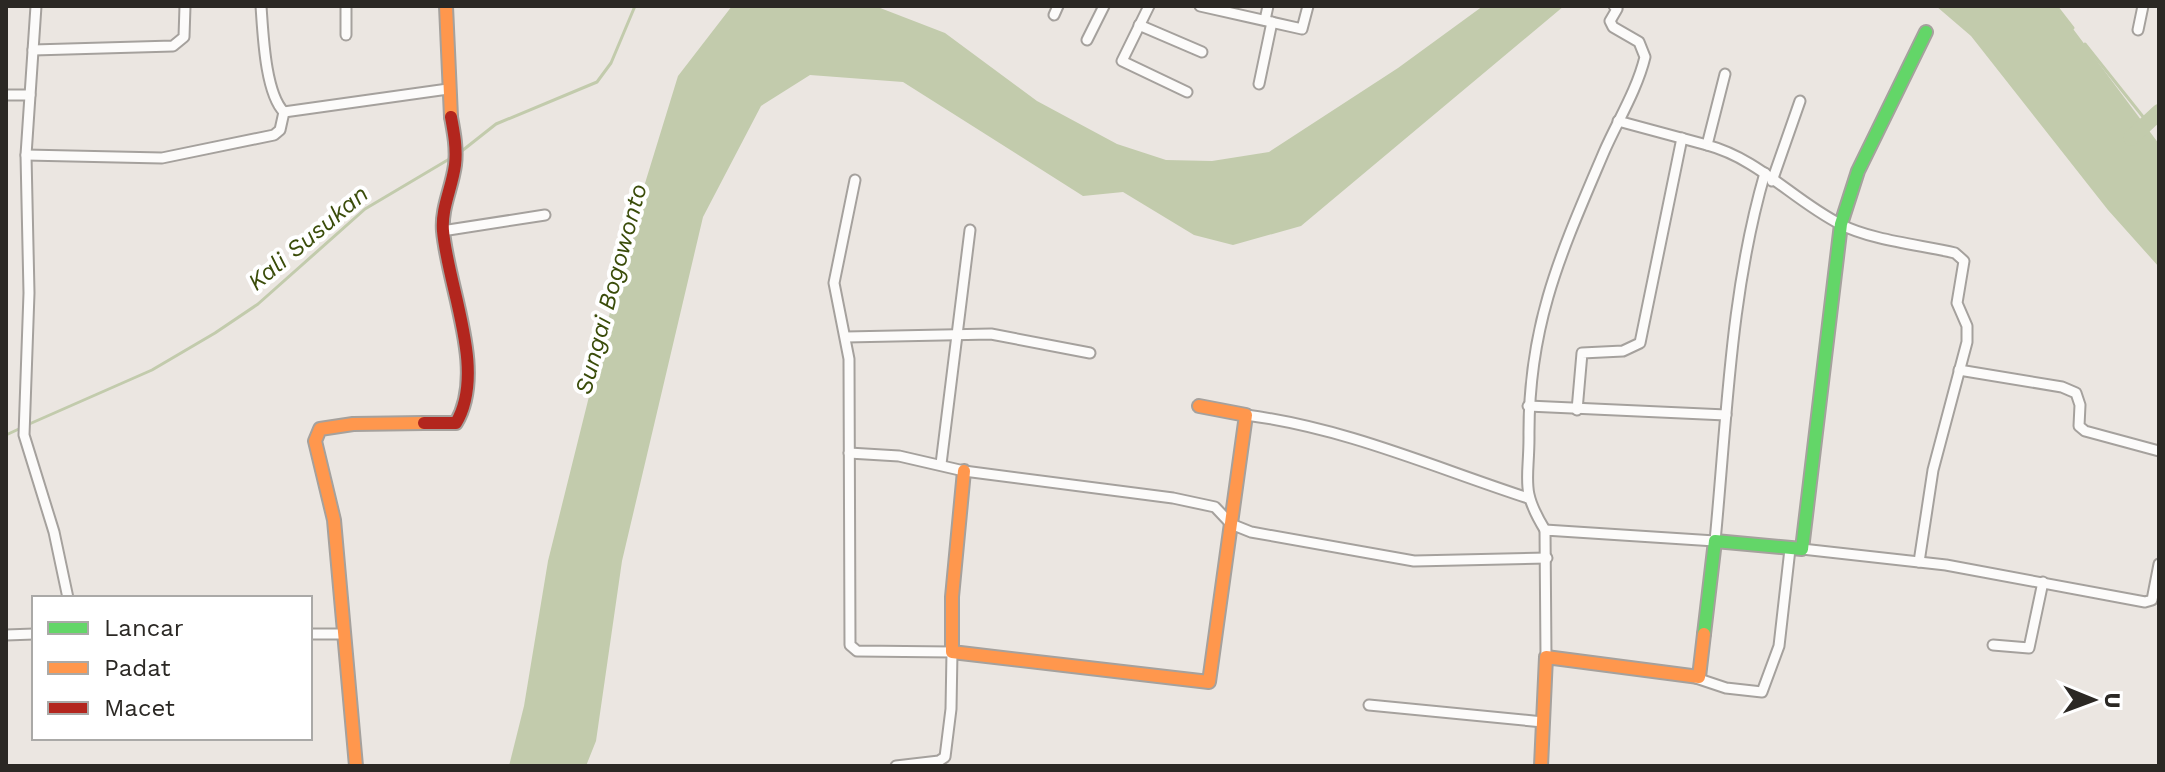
<svg xmlns="http://www.w3.org/2000/svg" width="2165" height="772" font-family="'Work Sans',sans-serif">
	<style>
		.water { fill: #c2cbac }
		.lines { fill: none; stroke-linecap: round; stroke-linejoin: round }
		.stream { stroke: #c2cbac; stroke-width: 3 }
		.river { stroke: #c2cbac; stroke-width: 16 }
		.street-casing { stroke: #a5a19d; stroke-width: 13 }
		.fast-casing { stroke: #a5a19d; stroke-width: 16 }
		.slow-casing { stroke: #a5a19d; stroke-width: 16 }
		.jam-casing { stroke: #a5a19d; stroke-width: 16 }
		.street { stroke: #fcfbfa; stroke-width: 9 }
		.fast { stroke: #63d668; stroke-width: 12 }
		.slow { stroke: #ff974d; stroke-width: 12 }
		.jam { stroke: #b3261e; stroke-width: 12 }
		.labels { text-anchor: middle; dominant-baseline: central; stroke-width: 8; stroke-linejoin: round; paint-order: stroke }
		.water-label { font-size: 24px; font-style: italic; fill: #3a4c09; stroke: #fff }
	</style>
	<rect width="100%" height="100%" fill="#ebe6e1"/>
	<!-- water -->
	<g class="water">
		<path d="M732,6H875L945,33L1037,101L1117,144L1166,160L1212,161L1269,152L1398,68L1483,6H1564L1301,226L1233,245L1194,235L1123,192L1083,196L903,82L810,75L761,106L703,217L622,561L596,741L586,766H509L524,706L548,561L630,232L678,76Z"/>
		<path d="M1936,6H2056L2159,144V267L2108,210L1971,36Z"/>
	</g>
	<g class="lines">
		<!-- stream -->
		<g class="stream">
			<path d="M2056,6L2073,28"/>
			<path d="M2085,44L2148,123"/>
			<path d="M458,154L496,124L597,82L611,63L635,6"/>
			<path d="M27,425L152,370L215,333L258,304L365,209L451,158"/>
			<path d="M6,435L21,428"/>
		</g>
		<!-- river -->
		<path class="river" d="M2131,138L2159,112"/>
		<!-- street casing -->
		<g class="street-casing">
			<g id="street">
				<path d="M36,6L26,155L29,293L24,435L54,532L68,598"/>
				<path d="M261,6C263,33 265,93 284,112L448,89"/>
				<path d="M346,6V35"/>
				<path d="M1149,6L1122,61L1187,92"/>
				<path d="M1200,6L1302,29L1308,6"/>
				<path d="M1054,15L1058,6"/>
				<path d="M1265,20L1268,6"/>
				<path d="M1139,25L1202,52"/>
				<path d="M2138,30L2143,6"/>
				<path d="M1087,40L1104,6"/>
				<path d="M33,50L173,46L184,37L185,6"/>
				<path d="M1725,74L1707,145C1759,159 1793,200 1840,224C1870,240 1921,245 1955,253L1964,261L1957,303L1967,326V342L1933,470L1919,562"/>
				<path d="M1259,84L1272,22"/>
				<path d="M6,95H30"/>
				<path d="M1618,121L1707,145"/>
				<path d="M26,155L162,158L274,135L280,130L284,112"/>
				<path d="M855,180L834,283L849,359L850,645L857,651L952,652L951,709L945,757L939,761L896,766"/>
				<path d="M1772,181L1800,101"/>
				<path d="M442,231L545,215"/>
				<path d="M846,337L991,334L1090,353"/>
				<path d="M1959,370L2062,387L2076,393L2080,405L2079,426L2085,431L2159,451"/>
				<path d="M1528,406L1726,415"/>
				<path d="M1577,410L1582,353L1623,351L1640,343L1682,138"/>
				<path d="M1246,415C1346,428 1433,467 1528,498"/>
				<path d="M849,453L899,456L964,471L1173,498L1215,507L1231,524L1251,532L1414,561L1547,558"/>
				<path d="M941,464L970,230"/>
				<path d="M1545,530C1520,489 1529,482 1529,437C1528,324 1561,253 1604,152C1617,122 1637,90 1645,57L1639,42L1613,27L1610,21L1617,9L1614,6"/>
				<path d="M1802,549L1946,565L2145,602L2152,600L2159,564"/>
				<path d="M310,634H342"/>
				<path d="M6,635L34,634"/>
				<path d="M1993,645L2029,648L2043,582"/>
				<path d="M1546,657L1545,530L1715,541C1727,418 1730,293 1765,173"/>
				<path d="M1696,678L1726,688L1762,692L1779,646L1790,549"/>
				<path d="M1369,705L1543,722"/>
			</g>
		</g>
		<!-- fast casing -->
		<g class="fast-casing">
			<path id="fast" d="M1704,634L1715,541L1802,549L1841,224L1858,171L1926,32"/>
		</g>
		<!-- slow casing -->
		<g class="slow-casing">
			<g id="slow">
				<path d="M446,6L451,117"/>
				<path d="M964,471L952,597V652L1209,682L1246,415L1199,406"/>
				<path d="M356,766L334,520L315,441L320,429L353,424L424,423"/>
				<path d="M1541,766L1546,657L1699,677L1704,634"/>
			</g>
		</g>
		<!-- jam casing -->
		<g class="jam-casing">
			<path id="jam" d="M424,423H456C487,371 448,288 443,231C441,208 452,188 455,165C457,149 454,133 451,117"/>
		</g>
		<!-- street -->
		<use href="#street" class="street"/>
		<!-- fast -->
		<use href="#fast" class="fast"/>
		<!-- slow -->
		<use href="#slow" class="slow"/>
		<!-- jam -->
		<use href="#jam" class="jam"/>
	</g>
	<g class="labels">
		<!-- water labels -->
		<g class="water-label">
			<text transform="translate(308 238) rotate(-40)">Kali Susukan</text>
			<text transform="translate(611 289) rotate(-75)">Sungai Bogowonto</text>
		</g>
	</g>
	<!-- border -->
	<rect width="2165" height="772" fill="none" stroke="#2b2824" stroke-width="16"/>
	<!-- legend -->
	<rect x="32" y="596" width="280" height="144" fill="#ffffff" stroke="#aaa9a7" stroke-width="2"/>
	<rect x="48" y="622" width="40" height="12" fill="#63d668" stroke="#aaa9a7" stroke-width="2"/>
	<text x="104" y="636" font-size="24" fill="#2b2824">Lancar</text>
	<rect x="48" y="662" width="40" height="12" fill="#ff974d" stroke="#aaa9a7" stroke-width="2"/>
	<text x="104" y="676" font-size="24" fill="#2b2824">Padat</text>
	<rect x="48" y="702" width="40" height="12" fill="#b3261e" stroke="#aaa9a7" stroke-width="2"/>
	<text x="104" y="716" font-size="24" fill="#2b2824">Macet</text>
	<!-- north arrow -->
	<g transform="translate(2093 700) rotate(91)" stroke="#ffffff" stroke-width="6" paint-order="stroke">
	<path d="M0-6L14 30L0 20L-14 30Z" fill="#2b2824"/>
	<text y="-12" font-size="22" font-weight="bold" text-anchor="middle" fill="#2b2824">U</text>
	</g>
</svg>
